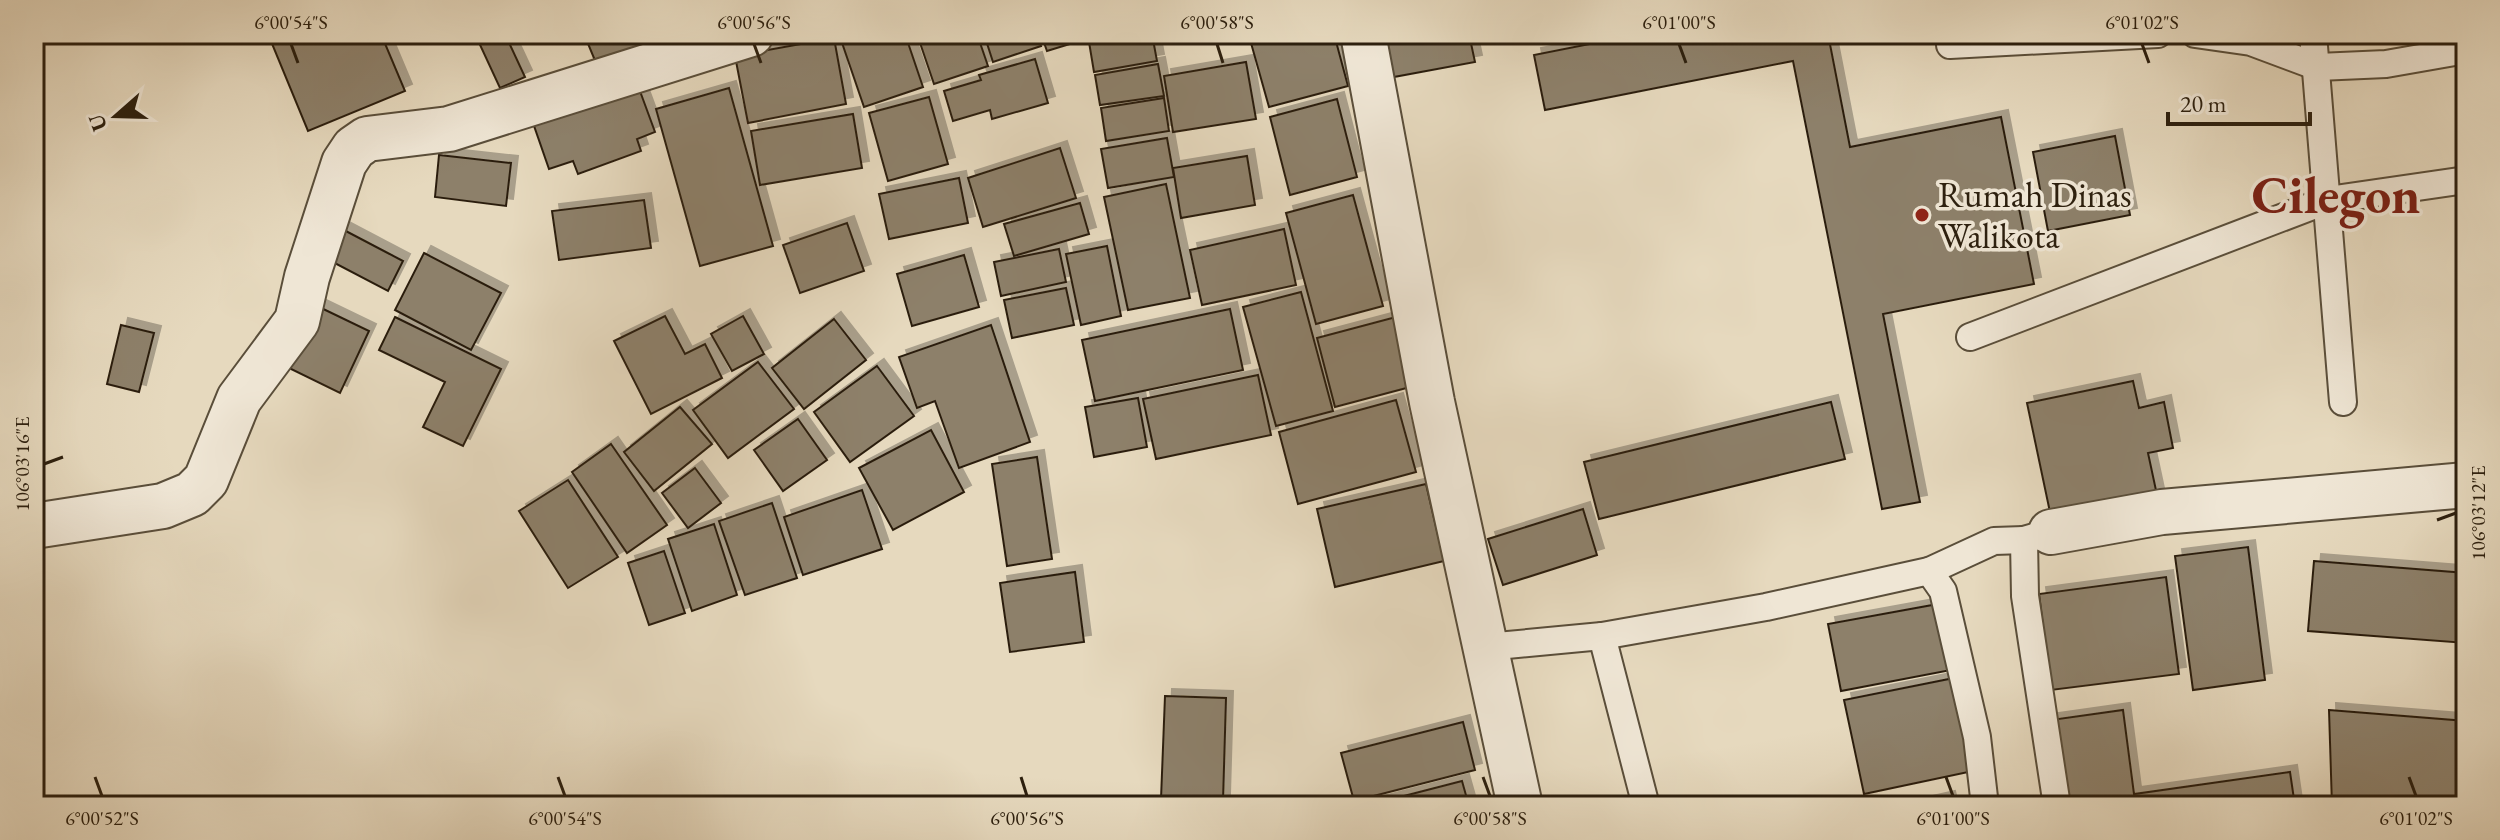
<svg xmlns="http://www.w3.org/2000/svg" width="2500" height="840" font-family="'EB Garamond',serif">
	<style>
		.building { fill: #8d806a; stroke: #2c1f0e; stroke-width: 2; filter: url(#shadow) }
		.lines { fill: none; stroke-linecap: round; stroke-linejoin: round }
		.service-casing { stroke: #5a4e3a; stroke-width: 30 }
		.minor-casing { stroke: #5a4e3a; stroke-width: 48 }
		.service { stroke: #efe6d5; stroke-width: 26 }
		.minor { stroke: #efe6d5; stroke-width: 44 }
		.ticks { fill: none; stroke: #2c1f0e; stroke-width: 3 }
		.poi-dot { fill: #8f2418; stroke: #efe6d5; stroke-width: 3 }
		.labels { text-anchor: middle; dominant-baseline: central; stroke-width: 7; stroke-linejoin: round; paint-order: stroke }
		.poi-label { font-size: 36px; fill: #2c1f0e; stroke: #efe6d5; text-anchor: start }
		.town-label { font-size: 52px; font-weight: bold; fill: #7a1f14; stroke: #efe6d5 }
		.neatline { fill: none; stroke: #2c1f0e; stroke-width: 3 }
		.ticks-label { font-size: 20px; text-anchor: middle; fill: #2c1f0e }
	</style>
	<defs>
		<filter id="shadow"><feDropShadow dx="7" dy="-7" stdDeviation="0" flood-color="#0004"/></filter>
	</defs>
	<rect width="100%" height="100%" fill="#e6d9be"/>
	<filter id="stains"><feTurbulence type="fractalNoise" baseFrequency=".0025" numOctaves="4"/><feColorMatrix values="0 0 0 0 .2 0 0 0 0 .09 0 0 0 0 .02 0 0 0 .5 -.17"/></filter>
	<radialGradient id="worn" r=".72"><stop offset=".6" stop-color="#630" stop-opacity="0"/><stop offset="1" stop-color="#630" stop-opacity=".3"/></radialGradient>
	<!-- building -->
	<g class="building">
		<path d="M268,34H381L405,91L308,131Z"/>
		<path d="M475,34H505L525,77L500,88Z"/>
		<path d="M584,34H681L596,63Z"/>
		<path d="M839,34H905L923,87L864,107Z"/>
		<path d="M917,34H977L988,66L934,84Z"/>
		<path d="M984,34H1037L1041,46L993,62Z"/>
		<path d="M1041,34H1085L1086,39L1047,51Z"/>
		<path d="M1136,34H1152L1157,61L1094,72L1089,42Z"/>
		<path d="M1284,34H1334L1348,86L1269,107L1251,43Z"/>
		<path d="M1374,34H1469L1475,62L1383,79Z"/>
		<path d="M1640,34H1828L1850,147L2001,117L2034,284L1883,314L1920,502L1882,509L1793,61L1545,110L1534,55Z"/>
		<path d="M834,38L846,104L748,123L735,56Z"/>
		<path d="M1035,59L1048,103L992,119L990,110L953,121L944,91L981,80L979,75Z"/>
		<path d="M1246,62L1256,119L1173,132L1164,76Z"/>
		<path d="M1158,64L1164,96L1100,105L1095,75Z"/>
		<path d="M637,83L655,132L637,139L641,151L578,174L573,161L549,169L532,120Z"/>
		<path d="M729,88L773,246L700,266L656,109Z"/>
		<path d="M929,97L948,164L888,181L869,113Z"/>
		<path d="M1164,98L1169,131L1106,141L1101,108Z"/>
		<path d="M1337,99L1357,177L1290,195L1270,117Z"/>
		<path d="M853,114L862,168L760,185L751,131Z"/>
		<path d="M2115,136L2130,215L2048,231L2033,152Z"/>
		<path d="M1167,138L1174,177L1108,188L1101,149Z"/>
		<path d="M1060,148L1076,198L983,227L968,178Z"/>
		<path d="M439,155L511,163L506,206L435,197Z"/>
		<path d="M1247,156L1255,205L1181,218L1173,168Z"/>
		<path d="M959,178L968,223L889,239L879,194Z"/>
		<path d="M1166,184L1190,298L1128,310L1104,197Z"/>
		<path d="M1353,195L1383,306L1316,324L1286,213Z"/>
		<path d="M644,200L651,248L559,260L552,211Z"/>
		<path d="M1080,203L1089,234L1014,256L1004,224Z"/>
		<path d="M847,223L864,271L800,293L783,245Z"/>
		<path d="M342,229L403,261L388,291L327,259Z"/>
		<path d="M1284,229L1296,285L1202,305L1190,250Z"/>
		<path d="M1107,246L1121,316L1081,325L1066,254Z"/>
		<path d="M1059,249L1066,282L1001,296L994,262Z"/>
		<path d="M424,253L501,293L471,350L395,310Z"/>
		<path d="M964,255L979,307L912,326L897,274Z"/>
		<path d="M1066,288L1074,325L1012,338L1004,300Z"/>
		<path d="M1301,292L1333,411L1276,426L1243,307Z"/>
		<path d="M315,305L369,331L340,393L287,367Z"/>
		<path d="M1230,309L1243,370L1095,401L1082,340Z"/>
		<path d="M665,316L685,354L705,344L722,378L651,414L614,341Z"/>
		<path d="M743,316L764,354L732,371L711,334Z"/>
		<path d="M395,317L501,369L463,446L423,427L445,382L379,350Z"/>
		<path d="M1396,317L1414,386L1335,407L1317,338Z"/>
		<path d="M834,319L866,360L804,409L772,368Z"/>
		<path d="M121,325L154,333L139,392L107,384Z"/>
		<path d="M991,325L1030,442L959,468L935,401L917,408L899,357Z"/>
		<path d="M758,362L794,409L728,458L693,410Z"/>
		<path d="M877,366L914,416L850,462L814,412Z"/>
		<path d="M1258,375L1271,435L1156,459L1143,399Z"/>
		<path d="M2133,381L2139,408L2164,402L2173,448L2148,453L2157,495L2051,517L2027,403Z"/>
		<path d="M1138,398L1147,447L1094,457L1085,407Z"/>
		<path d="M1396,400L1416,472L1298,504L1279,432Z"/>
		<path d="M1831,402L1845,459L1599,519L1584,462Z"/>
		<path d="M680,407L712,444L654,491L624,452Z"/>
		<path d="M798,419L827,460L783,491L754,450Z"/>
		<path d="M931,430L964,492L893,530L859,468Z"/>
		<path d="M611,444L667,525L627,553L572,472Z"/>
		<path d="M1037,457L1052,559L1007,566L992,464Z"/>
		<path d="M695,468L721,503L688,528L662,493Z"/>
		<path d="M568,480L618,557L568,588L519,511Z"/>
		<path d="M1426,484L1444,561L1335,587L1317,509Z"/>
		<path d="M862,490L882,549L803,575L784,517Z"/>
		<path d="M772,503L797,578L745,595L719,521Z"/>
		<path d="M1583,509L1597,555L1503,585L1488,539Z"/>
		<path d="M714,524L737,595L692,611L668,539Z"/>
		<path d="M2248,547L2265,680L2193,690L2175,556Z"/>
		<path d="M664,551L685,613L649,625L628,563Z"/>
		<path d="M2314,561L2466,573V643L2308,631Z"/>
		<path d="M1075,572L1084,642L1010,652L1000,583Z"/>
		<path d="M2166,577L2179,674L2051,690L2039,594Z"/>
		<path d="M1938,604L1951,670L1841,691L1828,624Z"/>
		<path d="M1954,678L1973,771L1864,794L1844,700Z"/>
		<path d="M1165,696L1226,698L1223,801L1161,799Z"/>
		<path d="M2123,710L2134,794L2290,772L2295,806H2064L2051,720Z"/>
		<path d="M2329,710L2466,721V806H2332Z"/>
		<path d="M1463,722L1475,770L1354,801L1341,753Z"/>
		<path d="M1462,781L1469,806H1365Z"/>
		<path d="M1948,798L1950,806H1912Z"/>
	</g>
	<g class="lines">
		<!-- service casing -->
		<g class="service-casing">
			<g id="service">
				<path d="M2195,34L2251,42L2318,67L2386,64L2466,50"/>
				<path d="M2313,34L2343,402"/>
				<path d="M1950,45L2158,34"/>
				<path d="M1970,337L2328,200L2466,180"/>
				<path d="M2051,532L2024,540L2025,596L2057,806"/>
				<path d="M1929,571L1994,541L2024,540"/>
				<path d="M1602,636L1646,806"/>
				<path d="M1486,647L1602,636L1766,607L1929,571L1943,591L1977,737L1985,806"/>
			</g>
		</g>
		<!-- minor casing -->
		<g class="minor-casing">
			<g id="minor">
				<path d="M1363,34L1432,402L1520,806"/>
				<path d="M34,526L163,506L192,494L206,480L239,399L297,321L307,277L344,163L354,148L367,139L449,129L751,34"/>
				<path d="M2051,532L2162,512L2466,485"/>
			</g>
		</g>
		<!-- service -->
		<use href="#service" class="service"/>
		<!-- minor -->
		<use href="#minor" class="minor"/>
	</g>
	<!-- ticks -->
	<path class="ticks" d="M291,44L298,63M754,44L761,63M1217,44L1223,63M1679,44L1686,63M2142,44L2149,63M44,464L63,457M2437,520L2456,513M95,777L102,796M558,777L565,796M1021,777L1027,796M1483,777L1490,796M1946,777L1953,796M2409,777L2416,796"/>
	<!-- markers -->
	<circle class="poi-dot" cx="1922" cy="215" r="8"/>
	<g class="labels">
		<!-- poi labels -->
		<g class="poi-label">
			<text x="1938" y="194">Rumah Dinas<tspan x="1938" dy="41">Walikota</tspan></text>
		</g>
		<!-- town labels -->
		<g class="town-label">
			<text x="2336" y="194">Cilegon</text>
		</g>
	</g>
	<!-- margin -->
	<rect width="2500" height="840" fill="none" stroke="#e6d9be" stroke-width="88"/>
	<!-- north arrow -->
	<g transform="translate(116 116) rotate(250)" stroke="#efe6d5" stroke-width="6" paint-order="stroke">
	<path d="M0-6L14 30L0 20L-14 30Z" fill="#2c1f0e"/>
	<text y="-12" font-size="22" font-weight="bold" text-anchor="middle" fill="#2c1f0e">U</text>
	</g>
	<!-- scale -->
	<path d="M2168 112v12h142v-12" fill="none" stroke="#2c1f0e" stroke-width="4"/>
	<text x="2180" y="112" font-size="24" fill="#2c1f0e" stroke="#efe6d5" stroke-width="6" paint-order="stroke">20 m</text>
	<rect x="44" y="44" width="2412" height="752" class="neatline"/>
	<g class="ticks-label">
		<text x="291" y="29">6°00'54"S</text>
		<text x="754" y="29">6°00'56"S</text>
		<text x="1217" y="29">6°00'58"S</text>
		<text x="1679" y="29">6°01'00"S</text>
		<text x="2142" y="29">6°01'02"S</text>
		<text transform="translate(22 464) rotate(-90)" y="7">106°03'16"E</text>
		<text transform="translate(2478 513) rotate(-90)" y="7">106°03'12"E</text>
		<text x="102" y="825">6°00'52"S</text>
		<text x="565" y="825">6°00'54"S</text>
		<text x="1027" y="825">6°00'56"S</text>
		<text x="1490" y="825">6°00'58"S</text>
		<text x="1953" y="825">6°01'00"S</text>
		<text x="2416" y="825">6°01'02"S</text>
	</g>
	<rect width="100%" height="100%" filter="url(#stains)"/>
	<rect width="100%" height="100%" fill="url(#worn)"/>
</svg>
